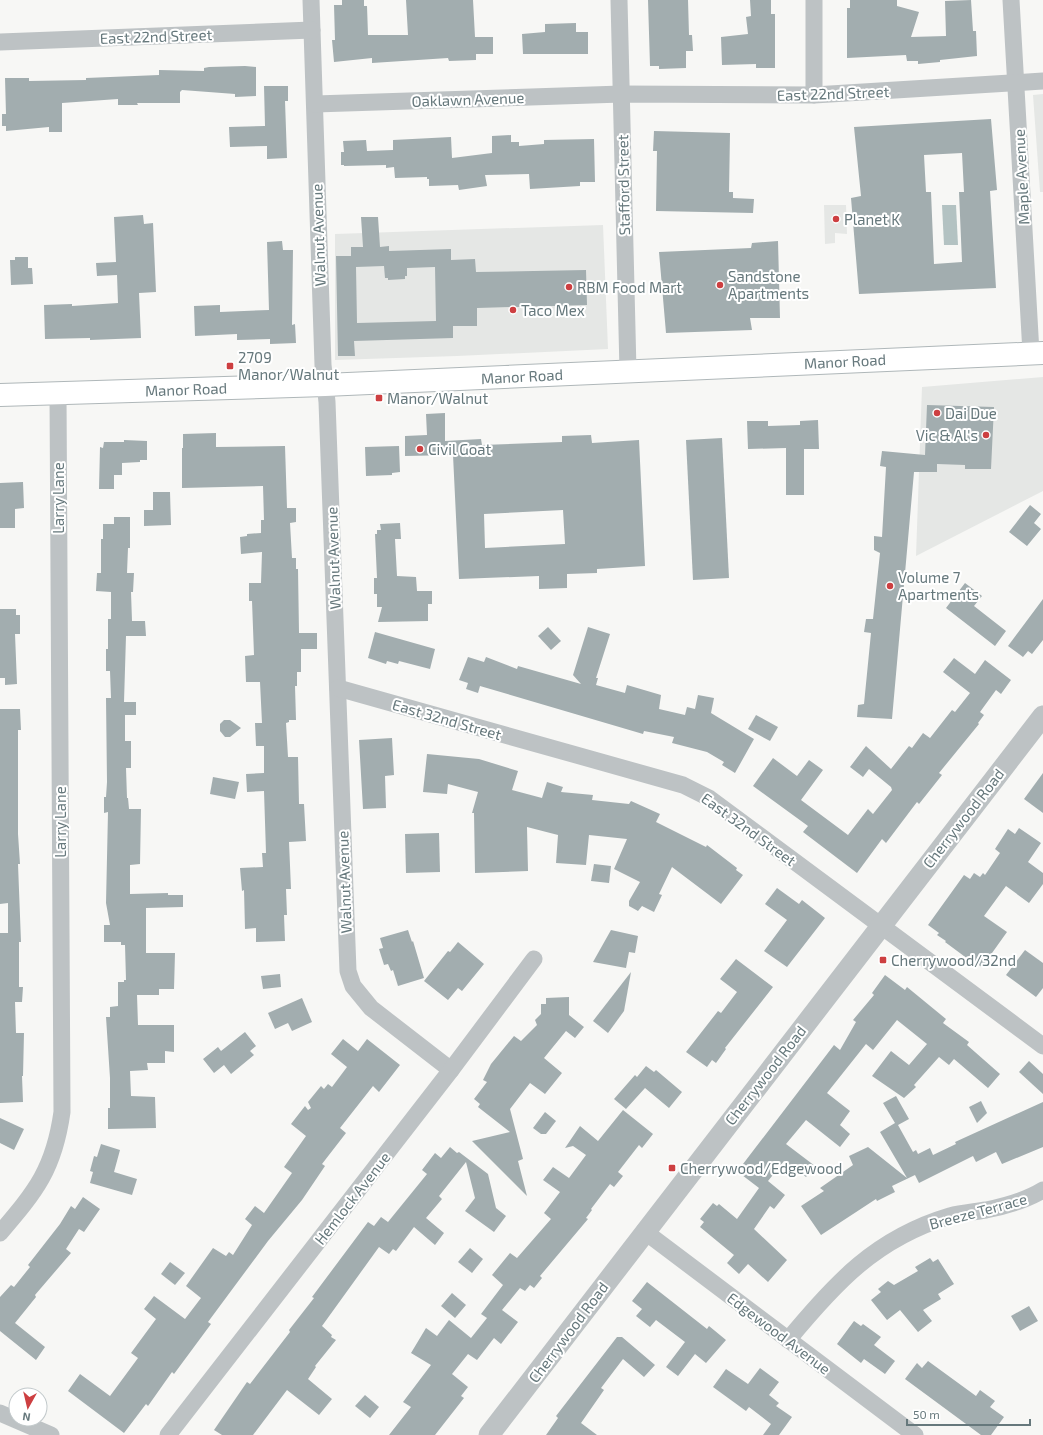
<svg xmlns="http://www.w3.org/2000/svg" width="1043" height="1435" font-family="'Exo 2',sans-serif">
	<style>
		.built { fill: #e5e7e5 }
		.water { fill: #b3c2c2 }
		.building { fill: #a2adaf; fill-rule: evenodd }
		.lines { fill: none; stroke-linecap: round; stroke-linejoin: round }
		.secondary-casing { stroke: #afb7b9; stroke-width: 24 }
		.minor { stroke: #bdc2c4; stroke-width: 17 }
		.tertiary { stroke: #bdc2c4; stroke-width: 21 }
		.secondary { stroke: #fff; stroke-width: 22 }
		.poi-dot { fill: #cd3f41; stroke: #fff; stroke-width: 1.5 }
		.labels { text-anchor: middle; dominant-baseline: central; stroke-width: 4; stroke-linejoin: round; paint-order: stroke }
		.street-label { font-size: 15px; fill: #66787c; stroke: #fff }
		.poi-label { font-size: 15px; fill: #66787c; stroke: #fff; text-anchor: start }
	</style>
	<rect width="100%" height="100%" fill="#f7f7f5"/>
	<!-- built -->
	<g class="built">
		<path d="M1043,94V192H1040L1033,95Z"/>
		<path d="M824,205H846L847,234L835,233V243L825,244Z"/>
		<path d="M603,225L608,349L457,356L335,360V234Z"/>
		<path d="M1043,377V491L916,556L922,387Z"/>
	</g>
	<!-- water -->
	<path class="water" d="M956,205L958,245H944L942,205Z"/>
	<!-- building -->
	<g class="building">
		<path d="M342,0H364V6H367L368,35H408L406,0H473L475,37H493V54H476V60L449,61L448,58L372,63V58L334,62L332,40H335L334,5H342Z"/>
		<path d="M648,0H688L689,35H692L693,51H686V68L659,69V66H650Z"/>
		<path d="M750,0H771V14H775V68H756V64L722,65L721,37L748,34L746,17L751,16Z"/>
		<path d="M850,0H897V6L919,12L911,37L946,36L945,1L971,0L973,31H976L977,56L940,60V62L918,64V61H907L906,55L847,58V8H850Z"/>
		<path d="M576,23V32H588V54H523L522,34L545,32V24Z"/>
		<path d="M245,66L256,67V96L235,97V94L182,90L180,92V103H137L138,105H118V99L62,103V132H49V127L6,131V126H2V114H6L5,78H29V81L86,80V78L159,75V70L204,71V68L209,67Z"/>
		<path d="M264,86H288V101H285L287,158L267,159V146L230,147L229,127L265,126Z"/>
		<path d="M991,119L997,190L990,191L996,288L859,294L851,198L861,196L854,127ZM962,153L964,192H959L962,262L934,264L931,192H926L924,155Z"/>
		<path d="M654,131L730,133L729,192H733V198L754,199L753,213L656,211L657,151H653Z"/>
		<path d="M511,135V142H519V146L544,144V140L594,139L595,182H580V186L530,189L529,174L485,175L487,186L459,190L458,185L429,186V179H427V177L395,178L394,167L386,168V165L344,166V165H341V152H344L343,141L366,140L367,151L393,150V140L451,137L452,158L492,153V136Z"/>
		<path d="M143,215L144,224L153,223L156,292L139,293L141,338L90,340V338L45,339L44,305L72,304V306L118,303L117,275L97,276L96,263L116,262L114,217Z"/>
		<path d="M361,217H378L380,247L389,246V251L451,249V260L475,259L476,272L586,270L587,305L477,308V326H453V338L354,341L355,356H338L336,256H351V247H363ZM384,266L385,278H388V280L405,279V276H407V268L435,267L436,321L357,323L356,267Z"/>
		<path d="M282,241L283,250H293L292,325L295,324L296,343L270,344V339L237,340V334L195,336L194,306L220,305V312L269,310L267,242Z"/>
		<path d="M778,241L780,318H750L752,330L666,333L659,252L751,248L752,243Z"/>
		<path d="M15,257H28V268H32L33,284L11,285L10,260H15Z"/>
		<path d="M927,405L994,407L991,469H965V465L937,464V472H914L892,719L857,717L858,705L864,704L871,633L864,632L866,619H873L880,553L874,550V536L882,537L886,467L880,466L882,451L925,455Z"/>
		<path d="M445,413V441L481,439L482,445L562,442V436L591,435L592,443L639,440L645,566L597,569V573L567,574V588L539,589V576L459,579L453,455L405,456V436L427,435L426,414ZM563,510L565,544L485,548L484,514Z"/>
		<path d="M818,420L819,449H804V495H786V448L748,449L747,421H768V426L800,425V421Z"/>
		<path d="M216,433V447L285,446L287,508H296V522L290,523L292,558H296V569H298L299,633H317V649H301V672H297V686H295L296,720H289V722L286,723L288,757H298L299,804H304L306,841L289,842L291,889H286L287,915H284L285,941L256,942V928L245,929L244,890L242,891L240,868L263,867L262,853H266L264,791L247,792L246,774L264,773V746H256L255,723H262L260,682H246L245,656L254,655L252,601H249V583H261L262,552L241,554L240,537L247,536V534L261,533V520H264L263,486L182,488V448H183V434Z"/>
		<path d="M722,438L729,578L693,580L686,440Z"/>
		<path d="M124,440L147,441V460H140V462L122,463V475H114V489H99L100,447L103,448L104,442H124Z"/>
		<path d="M399,446L400,472L392,473V475L366,476L365,447Z"/>
		<path d="M23,482L24,508L15,509V528H0V483Z"/>
		<path d="M153,492H170L171,525L144,526V510H153Z"/>
		<path d="M1030,505L1041,514L1034,523L1041,529L1027,546L1009,532Z"/>
		<path d="M114,517H130V548H128L127,573H134L133,592H131L132,621H145L146,636H126L124,702H136V715H125V741H131V768H126L127,798H128L129,809H141L140,864L130,865V894L168,893V895H183V907L146,908V953H175L174,989H159V995H137L138,1025H174V1052L165,1051V1063H147L148,1070L130,1071L131,1096L155,1097L156,1128L108,1129V1108H110V1078L106,1017H110V1007L118,1006V982H124V980H126L125,945H121V942H104V925H110L106,903L108,812L104,813V797H106L107,782L106,698H111L110,671H106V649H108V619H111V592L96,591L97,573H101V539H103V524H114Z"/>
		<path d="M400,523L401,539H395L397,576L416,577L417,591H432V604H428V621L378,622L382,607H377V594H374V578H377L375,534H377V530H381L380,524Z"/>
		<path d="M965,583L982,596L974,606L1006,631L995,646L946,608Z"/>
		<path d="M1043,599V640L1032,654L1028,651L1023,657L1008,646Z"/>
		<path d="M0,609H16V615H20V634H15L17,684L5,685V678H0Z"/>
		<path d="M548,627L561,641L551,650L538,636Z"/>
		<path d="M588,627L610,634L596,678H598L596,685L625,693L627,685L661,695L659,709L685,715L687,707L695,709L698,695L714,698L711,713L754,739L735,773L722,765L724,762L707,752L672,743L674,737L644,731L643,734L480,686L478,693L466,689L468,683L459,680L468,657L484,662L486,657L517,669L518,666L581,684L573,675Z"/>
		<path d="M375,632L435,649L430,669L399,661L398,664L387,661L386,664L368,658Z"/>
		<path d="M954,658L975,674L985,660L1011,680L1001,694L996,690L980,712L984,715L978,723L979,724L939,773L942,775L919,804L917,802L886,843L882,839L857,873L803,832L808,826L753,786L773,758L797,776L809,760L823,770L801,800L848,835L868,809L873,814L892,790L891,787L869,769L863,777L850,767L866,746L891,769L909,746L912,748L923,733L930,738L952,710L955,712L970,693L943,672Z"/>
		<path d="M0,709H20L21,730H18V834L20,864H18L21,942H19V987H23L22,1002H15L16,1033H24L23,1076H22L23,1102L0,1103V933H8V903L0,904Z"/>
		<path d="M756,715L778,727L770,741L748,729Z"/>
		<path d="M224,720H230L241,728L230,737H225L220,731V724Z"/>
		<path d="M392,738L394,775L385,776L386,808L363,809L359,740Z"/>
		<path d="M427,754L479,759L518,771L512,790L542,798L547,782L563,787L561,792L593,795L592,800L629,804L631,801L660,814L656,822L706,847L707,845L737,868L736,870L743,875L721,904L672,867L659,894L662,895L654,912L642,906L638,911L629,906V901L640,882L614,869L627,839L589,835L586,865L556,863L558,835L527,827L528,871L475,873L474,813H472L478,792L448,784L447,794L423,792Z"/>
		<path d="M1043,773V813L1024,799Z"/>
		<path d="M213,777L239,782L235,799L210,794Z"/>
		<path d="M1019,828L1041,843L1028,862L1043,873V884L1029,903L1006,886L984,916L1007,932L982,967L972,961V962L945,942L946,941L937,935L939,933L928,925L964,875L970,879L974,873L980,877L983,873L985,875L1000,853L995,849L1008,829L1015,834Z"/>
		<path d="M439,833L440,872L406,873L405,834Z"/>
		<path d="M594,864L611,866L609,883L591,881Z"/>
		<path d="M777,888L799,904L802,900L825,918L787,967L764,951L787,920L765,904Z"/>
		<path d="M408,930L412,942L413,941L424,978L398,986L393,970L391,971L388,964L384,965L379,949L383,948L380,938Z"/>
		<path d="M611,930L638,936L635,953L629,952L626,968L593,962Z"/>
		<path d="M458,942L484,964L462,991L458,988L448,1000L424,981L448,951L450,952Z"/>
		<path d="M1025,950L1043,963V988L1036,997L1006,975Z"/>
		<path d="M736,959L773,987L725,1048L726,1049L716,1063L712,1060L707,1067L686,1052L718,1011L721,1013L737,992L720,979Z"/>
		<path d="M631,972L624,1011L608,1033L593,1021Z"/>
		<path d="M280,974L281,987L263,989L261,976Z"/>
		<path d="M885,975L905,990L907,987L946,1019L943,1023L969,1042L967,1045L1000,1074L988,1088L954,1059L949,1065L939,1057L914,1085L916,1087L904,1098L872,1076L891,1051L909,1065L927,1044L897,1020L873,1050L866,1044L827,1093L850,1111L840,1125L850,1134L840,1147L806,1120L786,1144L815,1166L806,1177L784,1161L768,1181L785,1195L774,1209L770,1206L754,1229L787,1260L768,1282L748,1264L739,1274L727,1263L734,1255L700,1227L704,1222L700,1219L713,1203L717,1206L719,1204L737,1219L759,1188L742,1175L748,1168L743,1164L834,1045L840,1050L856,1022L853,1020L874,995L872,993Z"/>
		<path d="M569,997V1015L584,1027L575,1038L566,1031L544,1058L562,1073L545,1094L530,1083L510,1109L523,1159L518,1161L527,1196L472,1141L510,1132L478,1107L480,1104L474,1099L487,1082L483,1080L491,1064L514,1036L521,1041L537,1025L535,1020L541,1014V1004H546V998Z"/>
		<path d="M302,998L312,1022L292,1031L288,1023L275,1029L268,1013Z"/>
		<path d="M245,1032L256,1046L250,1051L254,1055L231,1074L224,1065L214,1073L203,1059L218,1047L221,1051Z"/>
		<path d="M343,1039L358,1051L367,1039L400,1065L379,1092L373,1086L340,1128L346,1133L322,1164L325,1166L302,1200L268,1241L208,1322L211,1324L174,1374L172,1372L148,1406L146,1404L124,1433L68,1391L80,1374L110,1396L138,1358L131,1353L156,1319L144,1309L154,1296L185,1319L201,1298L186,1286L213,1248L226,1256L229,1252L233,1255L252,1225L245,1219L255,1206L264,1213L292,1173L284,1167L306,1136L291,1124L305,1106L308,1110L311,1108L308,1102L321,1086L324,1089L328,1084L332,1087L347,1067L331,1054Z"/>
		<path d="M1029,1061L1043,1074V1094L1019,1072Z"/>
		<path d="M646,1066L654,1072L656,1070L682,1092L669,1108L645,1088L626,1109L614,1099L635,1075L637,1077Z"/>
		<path d="M896,1096L909,1119L898,1125L913,1152L916,1150L918,1154L930,1148L933,1155L956,1144L955,1142L1043,1102V1147L1002,1164L996,1152L976,1162L973,1156L919,1183L915,1175L892,1186L895,1192L877,1201L876,1199L821,1235L801,1206L824,1191L820,1188L853,1165L849,1156L868,1147L907,1178L880,1132L895,1123L883,1103Z"/>
		<path d="M981,1101L987,1113L977,1123L969,1107Z"/>
		<path d="M623,1110L653,1134L642,1148L639,1145L618,1172L623,1176L614,1187L610,1184L591,1209L592,1210L586,1218L588,1219L540,1276L542,1278L534,1288L530,1285L525,1291L520,1288L502,1310L518,1322L501,1344L494,1338L477,1360L468,1354L452,1374L468,1387L461,1396L464,1398L435,1435H389L411,1407L403,1402L431,1365L411,1353L426,1328L437,1336L449,1320L471,1338L487,1318L481,1314L503,1285L492,1275L510,1253L517,1258L551,1219L544,1213L560,1192L543,1180L553,1167L569,1178L586,1155L573,1146L565,1148L580,1126L598,1141Z"/>
		<path d="M545,1112L556,1121L546,1134H541L533,1128Z"/>
		<path d="M0,1118L24,1129L14,1150L0,1143Z"/>
		<path d="M101,1144L120,1150L114,1172L137,1179L132,1195L90,1183L93,1172L90,1171L94,1156L97,1157Z"/>
		<path d="M450,1147L457,1153L459,1152L488,1174L496,1208L506,1216L494,1232L465,1211L475,1198L466,1162L439,1196L442,1199L426,1218L444,1233L435,1245L414,1227L396,1251L393,1249L389,1254L379,1247L322,1326L332,1335L331,1337L336,1340L315,1366L316,1367L308,1379L332,1399L319,1415L287,1390L253,1435H222L214,1430L247,1382L250,1384L290,1332L289,1330L314,1298L312,1297L368,1222L374,1226L381,1217L388,1222L427,1174L422,1170L435,1153L441,1158Z"/>
		<path d="M83,1197L100,1209L84,1232L79,1229L66,1249L71,1253L35,1295L36,1297L15,1323L45,1347L36,1360L0,1331V1297L11,1285L14,1287L30,1267L28,1265L60,1224L71,1206L75,1209Z"/>
		<path d="M470,1248L483,1259L472,1273L458,1262Z"/>
		<path d="M930,1258L933,1262L938,1259L954,1284L938,1294L941,1299L923,1310L932,1321L918,1332L900,1310L887,1320L871,1300L881,1292L878,1289L888,1281L894,1285L918,1271L915,1267Z"/>
		<path d="M170,1262L185,1273L175,1285L161,1274Z"/>
		<path d="M647,1282L707,1329L709,1326L726,1340L706,1363L695,1354L678,1376L666,1367L685,1342L656,1320L650,1327L636,1316L642,1309L632,1301Z"/>
		<path d="M452,1293L466,1305L455,1318L441,1306Z"/>
		<path d="M1029,1306L1038,1321L1020,1331L1011,1316Z"/>
		<path d="M854,1321L861,1326L863,1324L881,1337L874,1345L895,1361L885,1374L864,1359L861,1363L837,1344Z"/>
		<path d="M617,1337H622L655,1365L644,1377L623,1359L601,1388L604,1390L581,1423L597,1435H546L558,1418L556,1416Z"/>
		<path d="M928,1361L976,1396L980,1390L995,1401L990,1407L1004,1417L991,1435H981L905,1379L917,1363L922,1368Z"/>
		<path d="M760,1368L779,1382L769,1395L779,1403L776,1406L792,1417L779,1435H763L771,1424L749,1407L746,1411L713,1387L726,1369L748,1384Z"/>
		<path d="M365,1395L379,1407L370,1418L355,1406Z"/>
	</g>
	<g class="lines">
		<!-- secondary casing -->
		<g class="secondary-casing">
			<path id="secondary" d="M0,395L325,385L1043,353"/>
		</g>
		<!-- minor -->
		<g class="minor">
			<path d="M311,0L323,365L327,402L348,971L353,986L371,1008L451,1070"/>
			<path d="M619,0L628,371"/>
			<path d="M814,0V95"/>
			<path d="M1011,0L1031,353"/>
			<path d="M0,42L312,30"/>
			<path d="M315,104L622,94L814,95L1043,81"/>
			<path d="M338,688L683,785L709,798L1043,1046"/>
			<path d="M644,1231L915,1435"/>
			<path d="M0,1233C36,1191 54,1169 62,1112L58,393"/>
			<path d="M788,1340C835,1283 876,1238 950,1216C961,1213 974,1212 986,1210C1006,1206 1025,1201 1043,1190"/>
			<path d="M0,1413L51,1435"/>
			<path d="M168,1435L451,1070L534,959"/>
		</g>
		<!-- tertiary -->
		<path class="tertiary" d="M489,1435L1043,716"/>
		<!-- secondary -->
		<use href="#secondary" class="secondary"/>
	</g>
	<!-- markers -->
	<g class="poi-dot">
		<circle cx="836" cy="219" r="4"/>
		<circle cx="720" cy="285" r="4"/>
		<circle cx="569" cy="287" r="4"/>
		<circle cx="513" cy="310" r="4"/>
		<rect x="226" y="362" width="8" height="8" rx="2"/>
		<rect x="375" y="394" width="8" height="8" rx="2"/>
		<circle cx="937" cy="413" r="4"/>
		<circle cx="986" cy="435" r="4"/>
		<circle cx="420" cy="449" r="4"/>
		<circle cx="890" cy="586" r="4"/>
		<rect x="879" y="956" width="8" height="8" rx="2"/>
		<rect x="668" y="1164" width="8" height="8" rx="2"/>
	</g>
	<g class="labels">
		<!-- street labels -->
		<g class="street-label">
			<text transform="translate(156 36) rotate(-2)">East 22nd Street</text>
			<text transform="translate(833 93) rotate(-2)">East 22nd Street</text>
			<text transform="translate(468 99) rotate(-2)">Oaklawn Avenue</text>
			<text transform="translate(1021 177) rotate(-93)">Maple Avenue</text>
			<text transform="translate(623 185) rotate(-91)">Stafford Street</text>
			<text transform="translate(318 235) rotate(-92)">Walnut Avenue</text>
			<text transform="translate(845 361) rotate(-3)">Manor Road</text>
			<text transform="translate(522 376) rotate(-3)">Manor Road</text>
			<text transform="translate(186 389) rotate(-2)">Manor Road</text>
			<text transform="translate(58 498) rotate(-90)">Larry Lane</text>
			<text transform="translate(333 558) rotate(-92)">Walnut Avenue</text>
			<text transform="translate(447 719) rotate(16)">East 32nd Street</text>
			<text transform="translate(963 818) rotate(-52)">Cherrywood Road</text>
			<text transform="translate(60 822) rotate(-90)">Larry Lane</text>
			<text transform="translate(749 829) rotate(36)">East 32nd Street</text>
			<text transform="translate(344 882) rotate(-92)">Walnut Avenue</text>
			<text transform="translate(765 1075) rotate(-52)">Cherrywood Road</text>
			<text transform="translate(352 1198) rotate(-52)">Hemlock Avenue</text>
			<text transform="translate(978 1211) rotate(-15)">Breeze Terrace</text>
			<text transform="translate(568 1332) rotate(-53)">Cherrywood Road</text>
			<text transform="translate(779 1333) rotate(37)">Edgewood Avenue</text>
		</g>
		<!-- poi labels -->
		<g class="poi-label">
			<text x="844" y="219">Planet K</text>
			<text x="728" y="276">Sandstone<tspan x="728" dy="17">Apartments</tspan></text>
			<text x="577" y="287">RBM Food Mart</text>
			<text x="521" y="310">Taco Mex</text>
			<text x="238" y="357">2709<tspan x="238" dy="17">Manor/Walnut</tspan></text>
			<text x="387" y="398">Manor/Walnut</text>
			<text x="945" y="413">Dai Due</text>
			<text x="978" y="435" text-anchor="end">Vic &amp; Al's</text>
			<text x="428" y="449">Civil Goat</text>
			<text x="898" y="577">Volume 7<tspan x="898" dy="17">Apartments</tspan></text>
			<text x="891" y="960">Cherrywood/32nd</text>
			<text x="680" y="1168">Cherrywood/Edgewood</text>
		</g>
	</g>
	<!-- north arrow -->
	<g transform="translate(28 1407) rotate(188)"><circle r="19" fill="#ffffff" stroke="#c2c9cb"/>
	<path d="M0-3L7 15L0 10L-7 15Z" fill="#cd3f41"/>
	<text y="-6" font-size="11" font-weight="bold" text-anchor="middle" fill="#66787c">N</text>
	</g>
	<!-- scale -->
	<path d="M907 1419v6h123v-6" fill="none" stroke="#66787c" stroke-width="2"/>
	<text x="913" y="1419" font-size="12" fill="#66787c" stroke="#ffffff" stroke-width="3" paint-order="stroke">50 m</text>
</svg>
